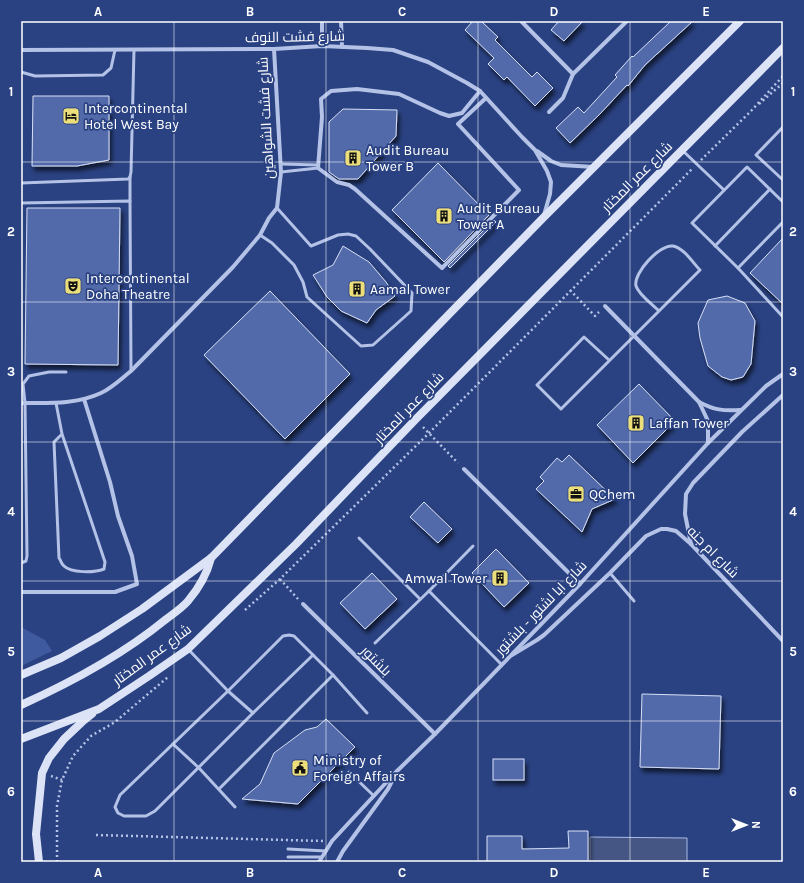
<svg xmlns="http://www.w3.org/2000/svg" width="804" height="883" font-family="Karla,Cairo,sans-serif">
	<style>
		.green { fill: #3f5a9f }
		.water { fill: #455685; stroke: #a8bbe6 }
		.building { fill: #536baa; stroke: #d6dff5; filter: url(#shadow) }
		.lines { fill: none; stroke-linecap: round; stroke-linejoin: round }
		.path { stroke: #b3c2e6; stroke-width: 2.5; stroke-dasharray: 2 3; stroke-linecap: butt }
		.lane { stroke: #b3c2e6; stroke-width: 3 }
		.street { stroke: #b3c2e6; stroke-width: 4 }
		.secondary { stroke: #dce3f6; stroke-width: 8 }
		.grid { fill: none; stroke: #fff; stroke-width: 1; stroke-opacity: 0.55 }
		.labels { text-anchor: middle; dominant-baseline: central; stroke-width: 3.5; stroke-linejoin: round; paint-order: stroke }
		.street-label { font-size: 14px; fill: #fff; stroke: #2a4282 }
		.poi-label { font-size: 14px; fill: #fff; stroke: #2a4282; text-anchor: start }
		.neatline { fill: none; stroke: #fff; stroke-width: 1.5 }
		.grid-label { font-size: 13px; text-anchor: middle; font-weight: bold; fill: #fff }
	</style>
	<defs>
		<filter id="shadow"><feDropShadow dx="2.5" dy="4.5" stdDeviation="2" flood-color="#0009"/></filter>
	</defs>
	<rect width="100%" height="100%" fill="#2a4282"/>
	<!-- green -->
	<path class="green" d="M21,627L45,640L52,651L21,666Z"/>
	<!-- water -->
	<path class="water" d="M590,837L687,838V862H590Z"/>
	<!-- building -->
	<g class="building">
		<path d="M473,21H481L498,37L495,40L532,77L537,72L553,88L535,106L507,77L504,80L488,64L494,58L465,30Z"/>
		<path d="M559,21H583L564,41L551,30Z"/>
		<path d="M671,21H693L645,65L628,86L627,85L599,115L570,143L556,128L578,107L584,113L617,77L615,75L632,56L633,57Z"/>
		<path d="M33,96H109V160L77,166H32Z"/>
		<path d="M343,109L397,110L396,136L358,179H339L329,172V122Z"/>
		<path d="M438,163L489,215L444,262L392,210Z"/>
		<path d="M27,208H120L118,365L25,364Z"/>
		<path d="M494,220L496,222L450,268L448,266Z"/>
		<path d="M783,238V304L750,273Z"/>
		<path d="M343,246L369,262L386,282L395,296L376,310L367,323L341,311L327,297L313,275L333,265Z"/>
		<path d="M270,291L350,374L285,439L204,355Z"/>
		<path d="M727,296L745,303L755,321L751,364L743,377L731,380L722,377L708,366L700,338L698,323L708,300Z"/>
		<path d="M639,384L675,421L633,463L597,425Z"/>
		<path d="M569,455L615,499L592,509L582,532L536,489L544,481L540,477L557,458L562,462Z"/>
		<path d="M424,502L452,529L438,543L410,517Z"/>
		<path d="M496,549L529,583L504,607L472,573Z"/>
		<path d="M372,573L397,599L365,629L340,603Z"/>
		<path d="M642,694L721,696L719,769L640,767Z"/>
		<path d="M326,719L355,747L298,804L242,799L260,784L274,753L305,730L317,727Z"/>
		<rect x="493" y="759" width="31" height="21"/>
		<path d="M568,831H588V862H487V836H522V849L569,848Z"/>
	</g>
	<g class="lines">
		<!-- path -->
		<g class="path">
			<path d="M759,104L783,83"/>
			<path d="M701,160L751,111L783,76"/>
			<path d="M570,290L595,316L599,312"/>
			<path d="M423,427L458,463"/>
			<path d="M280,579L298,599"/>
			<path d="M245,610L280,579L429,433L692,169"/>
			<path d="M51,776L62,780"/>
			<path d="M96,835L324,841"/>
			<path d="M57,862V806L62,780L73,756L91,736L115,722L168,677"/>
		</g>
		<!-- lane -->
		<g class="lane">
			<path d="M21,72L35,76L103,75L111,68L115,50"/>
			<path d="M783,127L756,155L783,180"/>
			<path d="M682,150L724,190"/>
			<path d="M281,164L318,165"/>
			<path d="M281,172L318,168"/>
			<path d="M130,177V201"/>
			<path d="M21,183L128,179L130,177L131,172L134,50"/>
			<path d="M783,202L747,167L692,223L738,268L783,222"/>
			<path d="M21,203L130,201L131,371"/>
			<path d="M260,235L272,243L294,265L303,282L307,297L361,346L373,345L411,311L412,293L370,249L356,236L348,234L338,235L311,246L277,208"/>
			<path d="M715,246L770,189"/>
			<path d="M738,268L783,317"/>
			<path d="M609,360L584,337L537,385L561,409L700,270C693,263 684,248 673,246C660,244 633,273 636,286C639,295 652,304 659,311"/>
			<path d="M56,403L62,434L105,562L104,569C94,573 71,573 64,566C61,564 61,560 59,558L54,442L62,434"/>
			<path d="M359,538L420,599"/>
			<path d="M21,563L26,561L27,556L25,403L23,384L29,376L49,372H66"/>
			<path d="M610,573L634,601"/>
			<path d="M429,591L473,546"/>
			<path d="M375,643L429,591L502,665"/>
			<path d="M188,649L228,691L253,713L155,811L146,816H124L118,813L115,807L120,795L228,691L283,636L289,635L294,636L333,675L219,789"/>
			<path d="M333,675L367,713"/>
			<path d="M253,713L313,655"/>
			<path d="M173,744L199,768L235,807"/>
			<path d="M349,772L374,796"/>
			<path d="M288,849L326,851"/>
			<path d="M288,857H321"/>
		</g>
		<!-- street -->
		<g class="street">
			<path d="M341,21L342,47"/>
			<path d="M521,21L573,74L627,21"/>
			<path d="M322,46V21"/>
			<path d="M21,50L274,49L322,46L367,48L393,50L428,62L467,83L480,91L522,137L535,150L547,171L551,182L550,194L544,215"/>
			<path d="M480,91L462,113L449,116L440,113L399,94L357,89L331,91L321,99L322,117L318,168L337,182L349,185L355,189L442,268L519,190L458,124L486,98"/>
			<path d="M549,112L563,98L573,74"/>
			<path d="M537,151L551,161L561,165L594,167"/>
			<path d="M605,306L699,402L708,421V443"/>
			<path d="M699,402C714,410 723,411 740,410"/>
			<path d="M21,403C48,403 75,405 101,393C112,388 121,379 131,371L233,267L260,235L269,218L277,208L281,172L274,49"/>
			<path d="M464,469L580,584"/>
			<path d="M691,544L685,514L686,494L693,483L742,432L783,395"/>
			<path d="M21,592H115L137,584L132,556L118,516L110,482L84,399"/>
			<path d="M303,604L435,734"/>
			<path d="M512,655L537,640L544,635L610,573L646,536L661,529H667L676,531L691,544L783,641"/>
			<path d="M319,862L332,841L395,773L435,734L580,584L708,443L766,386L783,374"/>
			<path d="M337,862L343,851L388,789L394,777"/>
		</g>
		<!-- secondary -->
		<g class="secondary">
			<path d="M21,675L61,658L100,636L142,609L211,558L544,217L740,21"/>
			<path d="M21,705C72,682 121,656 165,620C173,614 182,608 188,601C199,588 207,574 211,558"/>
			<path d="M21,739L99,709L149,676L188,649L296,544L415,420L783,48"/>
			<path d="M39,862L36,834L42,773L49,758L64,739L82,722L92,714"/>
		</g>
	</g>
	<!-- grid -->
	<path class="grid" d="M174,21V862M326,21V862M478,21V862M630,21V862M21,162H783M21,302H783M21,442H783M21,581H783M21,721H783"/>
	<!-- icons -->
	<defs>
		<g id="hotel-square" transform="scale(0.9)"><rect x="-9" y="-9" width="18" height="18" rx="4" fill="#ecde7b" stroke="#2a4282"/><path d="M-6-4.5h1.5V1H6V5H4.5V3h-9V5H-6ZM-4 0a1.8 1.8 0 1 1 3.6 0ZM.5 0V-2.5h3Q6-2.5 6 0Z" fill="#111"/></g>
		<g id="building-square" transform="scale(0.9)"><rect x="-9" y="-9" width="18" height="18" rx="4" fill="#ecde7b" stroke="#2a4282"/><path d="M-4-6H4V6H1V3H-1V6H-4ZM-2.5-4.3h1.7v1.8h-1.7ZM.8-4.3h1.7v1.8H.8ZM-2.5-1h1.7V.8h-1.7ZM.8-1h1.7V.8H.8Z" fill="#111"/></g>
		<g id="theatre-square" transform="scale(0.9)"><rect x="-9" y="-9" width="18" height="18" rx="4" fill="#ecde7b" stroke="#2a4282"/><path d="M-5-5.5Q0-4 5-5.5V0Q5 5 0 6Q-5 5-5 0ZM-3.3-2.5H-1v1.5H-3.3ZM1-2.5H3.3v1.5H1ZM-2.8 1Q0 5.5 2.8 1Z" fill="#111"/></g>
		<g id="office-square" transform="scale(0.9)"><rect x="-9" y="-9" width="18" height="18" rx="4" fill="#ecde7b" stroke="#2a4282"/><path d="M-6-3h4V-5.5h4V-3h4V5H-6ZM-1-4.5V-3h2v-1.5ZM-6 0V1H6V0Z" fill="#111"/></g>
		<g id="civic-square" transform="scale(0.9)"><rect x="-9" y="-9" width="18" height="18" rx="4" fill="#ecde7b" stroke="#2a4282"/><path d="M-.6-6.5H3V-4.5H.6V-3L4-1V1h2V6H-6V1h2V-1L-.6-3ZM-1.2 2.5V6h2.4V2.5Z" fill="#111"/></g>
	</defs>
	<g fill-rule="evenodd">
		<use href="#hotel-square" x="71" y="116"/>
		<use href="#building-square" x="353" y="158"/>
		<use href="#building-square" x="444" y="216"/>
		<use href="#theatre-square" x="73" y="286"/>
		<use href="#building-square" x="357" y="289"/>
		<use href="#building-square" x="636" y="423"/>
		<use href="#office-square" x="576" y="494"/>
		<use href="#building-square" x="500" y="578"/>
		<use href="#civic-square" x="300" y="768"/>
	</g>
	<g class="labels">
		<!-- street labels -->
		<g class="street-label">
			<text transform="translate(295 37) rotate(-1)">شارع فشت النوف</text>
			<text transform="translate(266 118) rotate(-93)">شارع فشت الشواهين</text>
			<text transform="translate(637 177) rotate(-45)">شارع عمر المختار</text>
			<text transform="translate(409 408) rotate(-46)">شارع عمر المختار</text>
			<text transform="translate(713 552) rotate(45)">شارع ام جنه</text>
			<text transform="translate(541 608) rotate(-46)">شارع ابا لشتور - بلشتور</text>
			<text transform="translate(152 655) rotate(-36)">شارع عمر المختار</text>
			<text transform="translate(376 661) rotate(45)">بلشتور</text>
		</g>
		<!-- poi labels -->
		<g class="poi-label">
			<text x="84" y="108">Intercontinental<tspan x="84" dy="16">Hotel West Bay</tspan></text>
			<text x="366" y="150">Audit Bureau<tspan x="366" dy="16">Tower B</tspan></text>
			<text x="457" y="208">Audit Bureau<tspan x="457" dy="16">Tower A</tspan></text>
			<text x="86" y="278">Intercontinental<tspan x="86" dy="16">Doha Theatre</tspan></text>
			<text x="370" y="289">Aamal Tower</text>
			<text x="649" y="423">Laffan Tower</text>
			<text x="589" y="494">QChem</text>
			<text x="487" y="578" text-anchor="end">Amwal Tower</text>
			<text x="313" y="760">Ministry of<tspan x="313" dy="16">Foreign Affairs</tspan></text>
		</g>
	</g>
	<!-- border -->
	<rect width="804" height="883" fill="none" stroke="#2a4282" stroke-width="44"/>
	<!-- north arrow -->
	<g transform="translate(746 825) rotate(90)" stroke="#2a4282" stroke-width="3" paint-order="stroke">
	<path d="M0-3L7 15L0 10L-7 15Z" fill="#ffffff"/>
	<text y="-6" font-size="11" font-weight="bold" text-anchor="middle" fill="#ffffff">N</text>
	</g>
	<rect x="22" y="22" width="760" height="839" class="neatline"/>
	<g class="grid-label">
		<text x="98" y="16">A</text>
		<text x="250" y="16">B</text>
		<text x="402" y="16">C</text>
		<text x="554" y="16">D</text>
		<text x="706" y="16">E</text>
		<text x="11" y="96">1</text>
		<text x="793" y="96">1</text>
		<text x="11" y="236">2</text>
		<text x="793" y="236">2</text>
		<text x="11" y="376">3</text>
		<text x="793" y="376">3</text>
		<text x="11" y="516">4</text>
		<text x="793" y="516">4</text>
		<text x="11" y="656">5</text>
		<text x="793" y="656">5</text>
		<text x="11" y="796">6</text>
		<text x="793" y="796">6</text>
		<text x="98" y="877">A</text>
		<text x="250" y="877">B</text>
		<text x="402" y="877">C</text>
		<text x="554" y="877">D</text>
		<text x="706" y="877">E</text>
	</g>
</svg>
